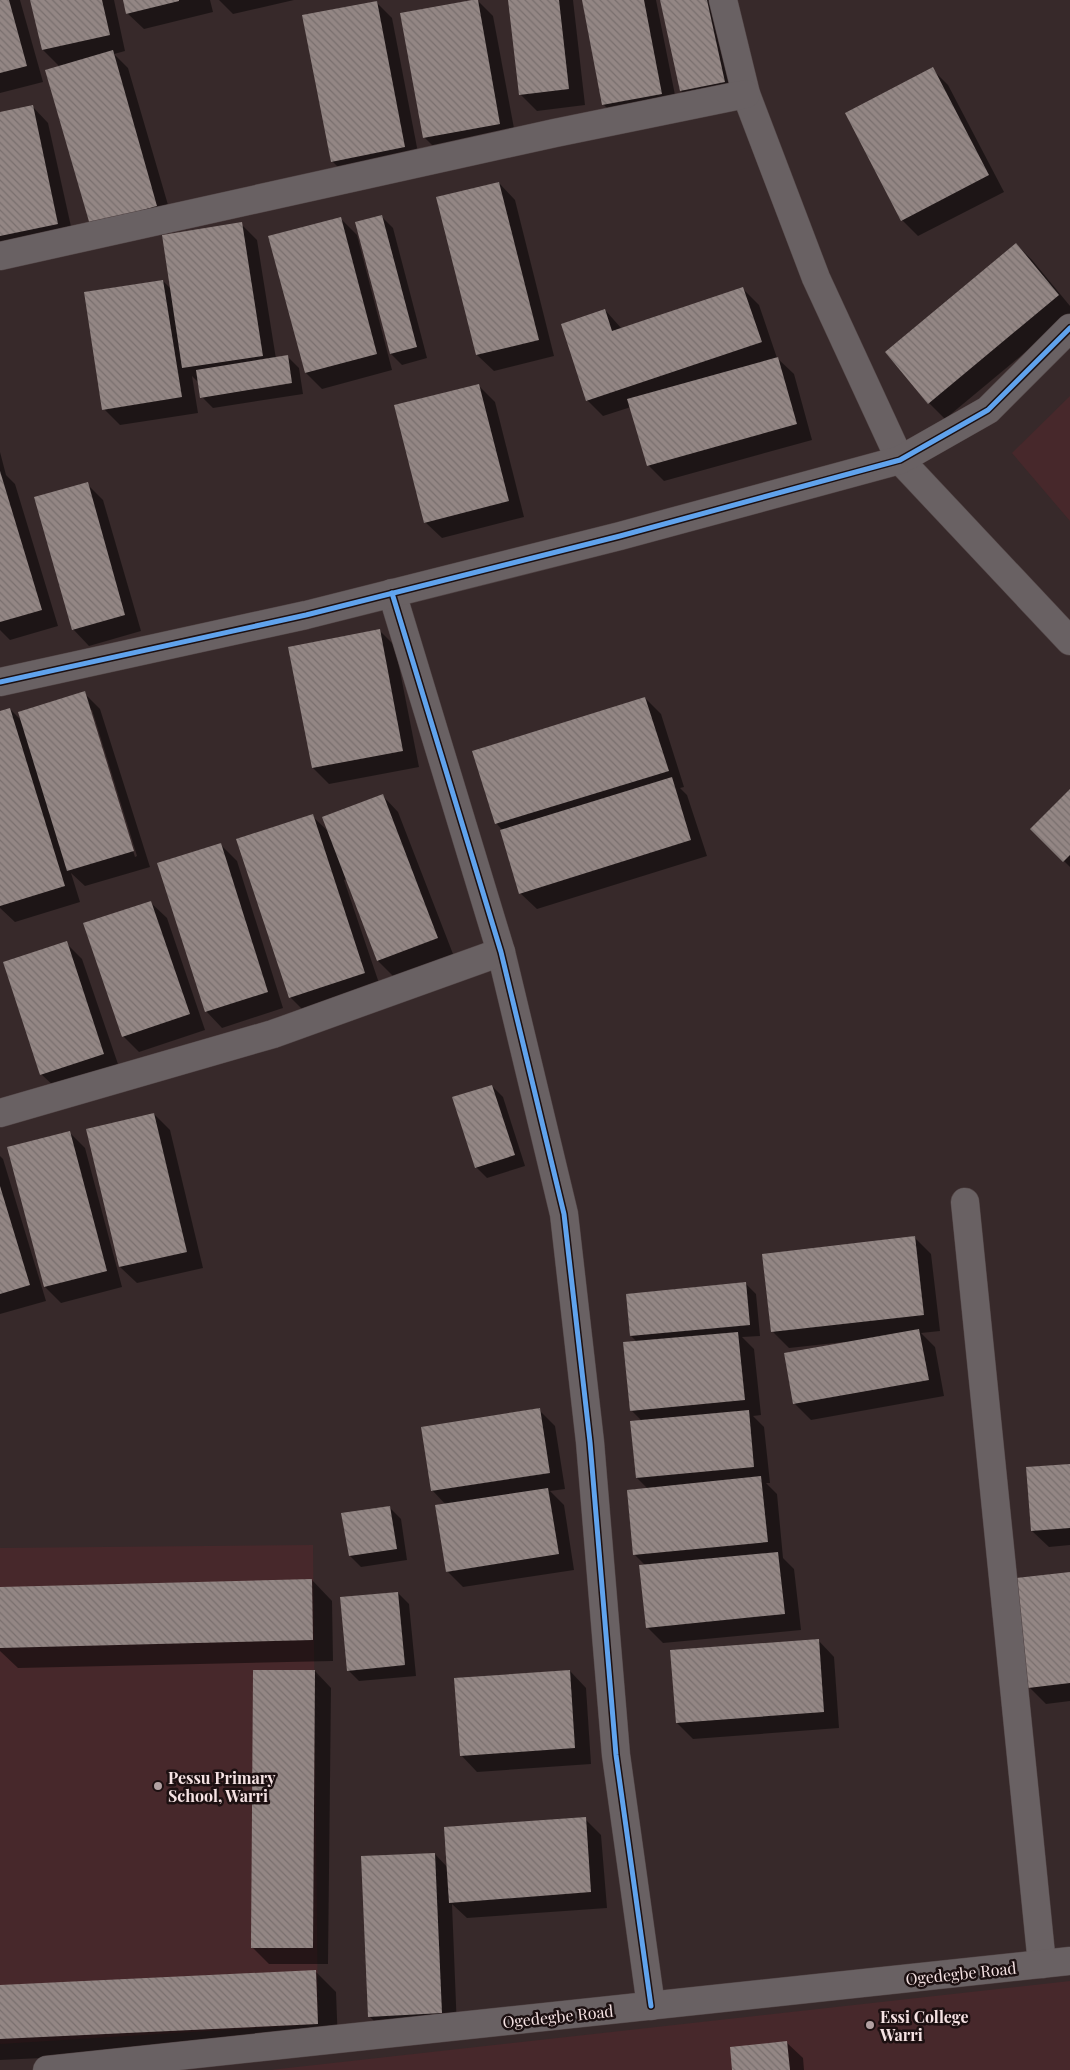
<svg xmlns="http://www.w3.org/2000/svg" width="1070" height="2070" font-family="'Playfair Display',serif">
	<style>
		.built { fill: #47282b }
		.shadow { fill: #0007; fill-rule: evenodd }
		.building { fill: url(#building-back-hatch) }
		.lines { fill: none; stroke-linecap: round; stroke-linejoin: round }
		.minor-casing { stroke: #514445; stroke-width: 29 }
		.minor { stroke: #696163; stroke-width: 28 }
		.cycleway-casing { stroke: #1c1011; stroke-width: 8 }
		.cycleway { stroke: #60a3ed; stroke-width: 5 }
		.poi-dot { fill: #b2a1a2; stroke: #1c1011; stroke-width: 2 }
		.labels { text-anchor: middle; dominant-baseline: central; stroke-width: 5; stroke-linejoin: round; paint-order: stroke }
		.poi-label { font-size: 16px; font-weight: bold; fill: #f5e2e3; stroke: #1c1011; text-anchor: start }
		.street-label { font-size: 16px; fill: #f5e2e3; stroke: #1c1011 }
	</style>
	<defs>
		<pattern id="building-back-hatch" width="6" height="6" patternUnits="userSpaceOnUse" patternTransform="scale(1.25)"><rect width="6" height="6" fill="#938684"/><path d="M-1 5l2 2M0 0l6 6M5-1l2 2" fill="none" stroke="#796f6e"/></pattern>
	</defs>
	<rect width="100%" height="100%" fill="#37292a"/>
	<!-- built -->
	<g class="built">
		<path d="M1070,396V521L1012,453Z"/>
		<path d="M313,1545L318,2024L0,2044V1548Z"/>
		<path d="M1070,1981V2070H270Z"/>
	</g>
	<!-- shadow -->
	<g class="shadow">
		<path d="M0,0H20L43,82L0,93Z"/>
		<path d="M32,0H114L125,51L114,54L128,68L173,222L107,240L60,67L43,50Z"/>
		<path d="M124,0H210L213,12L144,29L127,13Z"/>
		<path d="M219,0H294L233,14Z"/>
		<path d="M477,0L493,16L516,139L440,153L424,137Z"/>
		<path d="M509,0H573L585,105L537,111L520,94Z"/>
		<path d="M583,0H656L678,110L620,121L603,104Z"/>
		<path d="M661,0H719L740,98L697,107L681,91Z"/>
		<path d="M376,2L392,18L420,163L348,177L332,161Z"/>
		<path d="M932,69L948,85L1004,192L918,236L902,220Z"/>
		<path d="M32,106L48,123L74,240L0,255V113Z"/>
		<path d="M499,183L515,200L554,356L494,371L477,355L438,198Z"/>
		<path d="M382,217L393,228L427,358L402,365L391,354Z"/>
		<path d="M340,218L357,235L392,370L322,389L306,373Z"/>
		<path d="M241,224L257,240L276,359L288,357L299,368L303,394L213,408L202,397L199,383L192,376L198,413L120,425L104,409L163,281L171,289Z"/>
		<path d="M1016,244L1032,260L1070,306V315L945,419L929,403Z"/>
		<path d="M743,289L759,305L777,358L794,374L812,440L664,481L648,465L631,407L603,416L587,400L605,310L622,329Z"/>
		<path d="M478,385L495,402L524,517L442,538L425,522Z"/>
		<path d="M0,452L6,475L15,484L58,626L10,640L0,630Z"/>
		<path d="M87,484L103,500L141,631L89,646L73,629Z"/>
		<path d="M379,630L395,646L419,767L329,784L313,768Z"/>
		<path d="M84,693L100,709L150,867L85,886L71,873L80,902L15,922L0,908V712L10,709L23,722ZM89,710H92L137,856L135,857Z"/>
		<path d="M645,698L661,714L684,787L680,788L687,795L707,856L537,909L520,893L503,831L497,824L474,751Z"/>
		<path d="M1070,790V867L1032,829Z"/>
		<path d="M382,795L398,812L453,954L394,977L378,961L346,879L344,880L381,989L306,1013L290,997L312,816L329,832Z"/>
		<path d="M221,845L237,861L283,1008L222,1028L206,1011Z"/>
		<path d="M150,902L167,918L205,1030L139,1052L123,1036Z"/>
		<path d="M66,943L82,959L120,1070L58,1090L41,1074Z"/>
		<path d="M492,1086L503,1097L525,1166L487,1178L476,1167Z"/>
		<path d="M154,1114L170,1130L203,1268L137,1283L120,1267Z"/>
		<path d="M69,1132L85,1148L122,1287L61,1303L45,1287L8,1148Z"/>
		<path d="M0,1156L3,1159L46,1301L0,1314Z"/>
		<path d="M915,1238L931,1254L940,1331L921,1333L935,1347L944,1396L811,1420L795,1404L844,1344V1342L789,1348L773,1332Z"/>
		<path d="M745,1283L756,1294L760,1336L742,1337L754,1349L761,1415L753,1416L764,1427L770,1483H766L777,1494L783,1558L794,1569L801,1630L663,1643L647,1627L645,1565L635,1555L648,1489L637,1478L642,1421L631,1410L637,1342L631,1336Z"/>
		<path d="M539,1410L555,1426L565,1489L550,1491L564,1505L574,1570L463,1587L447,1571L446,1505L432,1490Z"/>
		<path d="M1070,1465V1545L1049,1547L1032,1531Z"/>
		<path d="M390,1508L401,1519L407,1560L361,1567L350,1556Z"/>
		<path d="M1070,1573V1701L1046,1704L1029,1687Z"/>
		<path d="M312,1580L332,1601L333,1661L18,1668L0,1651V1588Z"/>
		<path d="M398,1593L409,1604L416,1676L359,1681L348,1670Z"/>
		<path d="M818,1640L834,1657L839,1728L693,1739L677,1723Z"/>
		<path d="M315,1671L331,1688L328,1964H269L252,1947Z"/>
		<path d="M570,1671L586,1688L591,1764L477,1772L461,1755Z"/>
		<path d="M585,1819L601,1835L607,1908L467,1918L452,1904L457,2029L386,2033L369,2016L435,1854L448,1868Z"/>
		<path d="M315,1971L336,1992L338,2044L0,2060V1986Z"/>
		<path d="M786,2042L803,2058L804,2070H733Z"/>
	</g>
	<!-- building -->
	<g class="building">
		<path d="M0,0H9L27,66L0,73Z"/>
		<path d="M30,0H102L110,35L42,50Z"/>
		<path d="M123,0H179V1L126,14Z"/>
		<path d="M472,0H478L500,124L423,138L400,13Z"/>
		<path d="M508,0H559L569,89L519,95Z"/>
		<path d="M582,0H644L662,94L602,105Z"/>
		<path d="M660,0H707L725,82L680,91Z"/>
		<path d="M377,1L405,147L331,162L302,15Z"/>
		<path d="M113,50L157,206L90,225L45,70Z"/>
		<path d="M933,67L989,175L901,221L845,113Z"/>
		<path d="M33,105L58,224L0,236V112Z"/>
		<path d="M499,182L539,340L476,355L436,197Z"/>
		<path d="M382,215L417,347L390,354L355,222Z"/>
		<path d="M341,217L377,354L305,373L268,236Z"/>
		<path d="M242,222L263,356L182,368L162,235Z"/>
		<path d="M1016,243L1059,295L928,404L885,352Z"/>
		<path d="M163,280L182,397L102,410L84,292Z"/>
		<path d="M743,287L762,342L586,401L561,324L605,309L612,331Z"/>
		<path d="M288,355L292,383L200,398L196,370Z"/>
		<path d="M778,357L797,424L647,466L627,399Z"/>
		<path d="M479,384L509,501L424,523L394,405Z"/>
		<path d="M0,471L42,610L0,622Z"/>
		<path d="M88,482L125,615L72,630L34,497Z"/>
		<path d="M380,629L403,751L312,768L288,647Z"/>
		<path d="M85,691L134,851L67,871L18,712Z"/>
		<path d="M645,697L669,771L495,824L472,751Z"/>
		<path d="M10,708L65,886L0,906V711Z"/>
		<path d="M672,777L691,840L519,894L500,830Z"/>
		<path d="M1070,789V855L1063,862L1030,829Z"/>
		<path d="M383,794L438,938L377,961L322,817Z"/>
		<path d="M313,814L365,973L289,998L236,839Z"/>
		<path d="M221,843L268,992L205,1012L157,863Z"/>
		<path d="M151,901L190,1014L122,1037L83,923Z"/>
		<path d="M67,941L104,1054L40,1075L3,962Z"/>
		<path d="M492,1085L515,1155L475,1168L452,1097Z"/>
		<path d="M154,1113L187,1252L119,1267L86,1129Z"/>
		<path d="M70,1131L107,1271L44,1287L7,1147Z"/>
		<path d="M0,1186L30,1285L0,1294Z"/>
		<path d="M915,1236L924,1315L771,1332L762,1254Z"/>
		<path d="M746,1282L750,1325L630,1336L626,1294Z"/>
		<path d="M919,1329L929,1380L793,1404L784,1353Z"/>
		<path d="M738,1332L745,1400L630,1411L623,1342Z"/>
		<path d="M540,1408L550,1473L431,1491L421,1427Z"/>
		<path d="M749,1410L754,1467L636,1478L630,1421Z"/>
		<path d="M1070,1464V1528L1031,1531L1026,1467Z"/>
		<path d="M761,1476L768,1542L633,1555L627,1490Z"/>
		<path d="M548,1488L559,1554L446,1572L435,1505Z"/>
		<path d="M390,1506L397,1549L349,1556L341,1513Z"/>
		<path d="M778,1552L785,1614L646,1628L639,1565Z"/>
		<path d="M1070,1572V1683L1028,1688L1015,1578Z"/>
		<path d="M312,1579L313,1640L0,1648V1587Z"/>
		<path d="M398,1592L405,1665L347,1671L340,1597Z"/>
		<path d="M819,1639L824,1712L676,1723L670,1650Z"/>
		<path d="M253,1670H315L313,1948H251Z"/>
		<path d="M570,1670L575,1748L460,1756L454,1678Z"/>
		<path d="M586,1817L591,1892L449,1903L444,1827Z"/>
		<path d="M435,1853L442,2013L368,2017L361,1856Z"/>
		<path d="M316,1970L318,2024L0,2039V1985Z"/>
		<path d="M787,2041L790,2070H732L730,2047Z"/>
	</g>
	<g class="lines">
		<!-- minor casing -->
		<g class="minor-casing">
			<g id="minor">
				<path d="M723,0L746,94L816,278L900,460L1070,641"/>
				<path d="M0,256L555,133L746,94"/>
				<path d="M392,593L501,952L564,1214L590,1442L616,1755L651,2006"/>
				<path d="M0,682L306,615L620,536L900,460L988,410L1070,328"/>
				<path d="M0,1113L273,1034L501,952"/>
				<path d="M965,1202L1042,1964"/>
				<path d="M47,2070L1070,1961"/>
			</g>
		</g>
		<!-- minor -->
		<use href="#minor" class="minor"/>
		<!-- cycleway casing -->
		<g class="cycleway-casing">
			<g id="cycleway">
				<path d="M392,593L501,952L564,1214L590,1442L616,1755L651,2006"/>
				<path d="M0,682L306,615L620,536L900,460L988,410L1070,328"/>
			</g>
		</g>
		<!-- cycleway -->
		<use href="#cycleway" class="cycleway"/>
	</g>
	<!-- markers -->
	<g class="poi-dot">
		<circle cx="158" cy="1786" r="5"/>
		<circle cx="870" cy="2025" r="5"/>
	</g>
	<g class="labels">
		<!-- poi labels -->
		<g class="poi-label">
			<text x="168" y="1777">Pessu Primary<tspan x="168" dy="18">School, Warri</tspan></text>
			<text x="880" y="2016">Essi College<tspan x="880" dy="18">Warri</tspan></text>
		</g>
		<!-- street labels -->
		<g class="street-label">
			<text transform="translate(961 1973) rotate(-6)">Ogedegbe Road</text>
			<text transform="translate(558 2016) rotate(-6)">Ogedegbe Road</text>
		</g>
	</g>
</svg>
